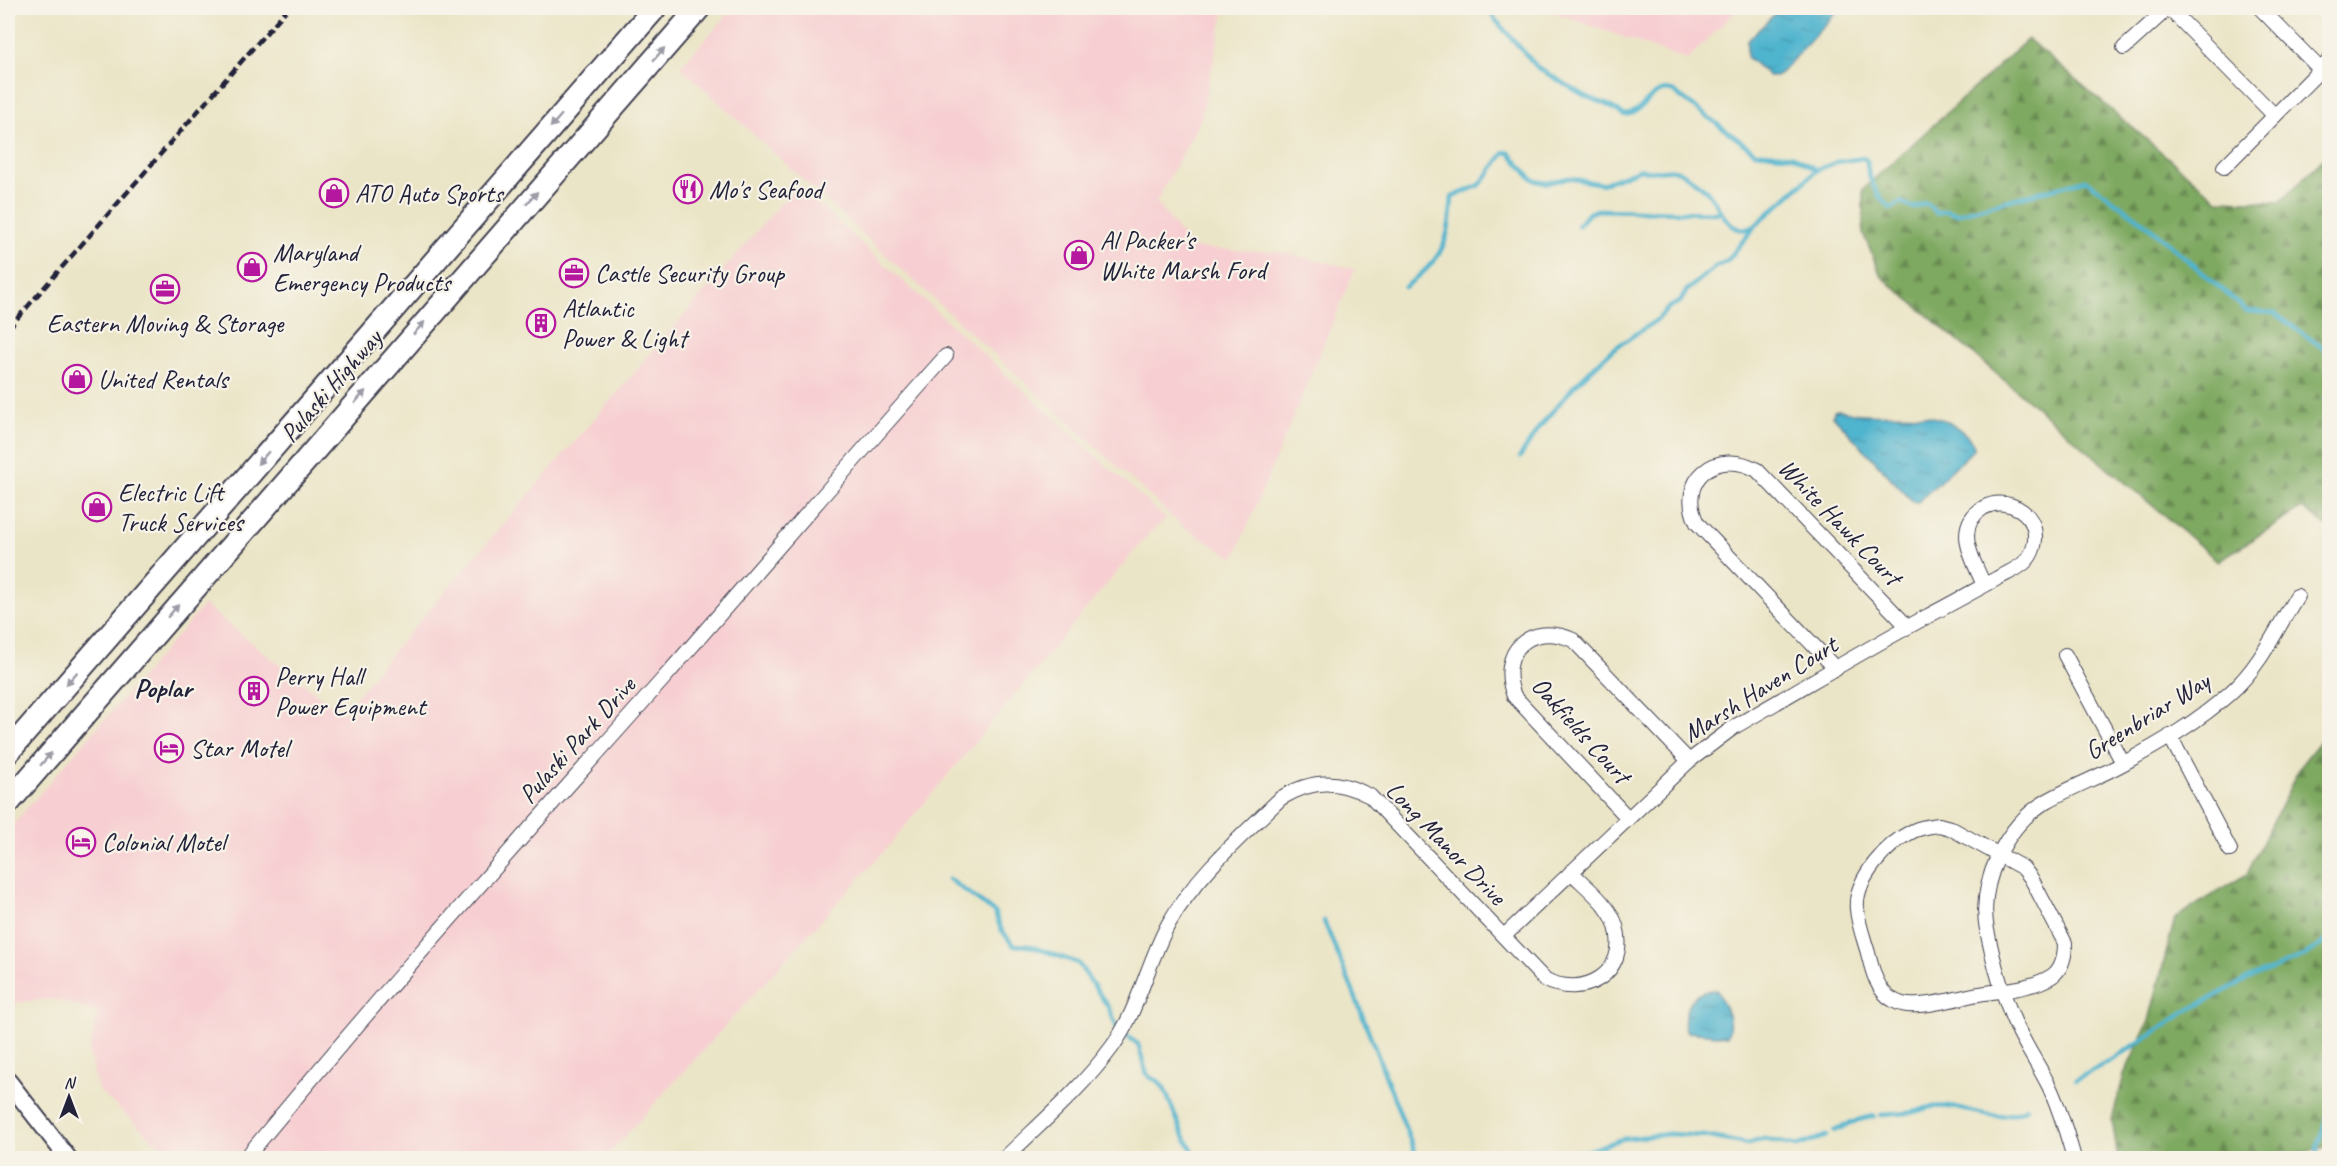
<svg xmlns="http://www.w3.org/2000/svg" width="2337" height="1166" font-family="Caveat,sans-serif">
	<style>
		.built { fill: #f7cfd2 }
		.forest { fill: url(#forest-firs); stroke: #50664e; stroke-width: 1.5 }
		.water { fill: url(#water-ripples); stroke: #396b84; stroke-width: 1.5 }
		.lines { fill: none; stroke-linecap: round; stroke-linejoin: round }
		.stream { stroke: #50b4ce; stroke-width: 4.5 }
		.minor-casing { stroke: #403f50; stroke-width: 16 }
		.tertiary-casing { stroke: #403f50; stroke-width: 20 }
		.trunk-casing { stroke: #403f50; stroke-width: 26 }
		.minor { stroke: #fff; stroke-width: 14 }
		.tertiary { stroke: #fff; stroke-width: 16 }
		.trunk { stroke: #fff; stroke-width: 22 }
		.rail { stroke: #22223b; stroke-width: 4.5; stroke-dasharray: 9 4.5; stroke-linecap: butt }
		.oneway { fill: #9c9ca7 }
		.labels { text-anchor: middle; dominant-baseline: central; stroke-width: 4.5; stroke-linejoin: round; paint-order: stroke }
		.poi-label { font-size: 26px; fill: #22223b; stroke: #f7f3e8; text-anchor: start }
		.street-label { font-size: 26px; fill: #22223b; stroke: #f7f3e8 }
		.neighbourhood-label { font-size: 27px; font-weight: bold; fill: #22223b; stroke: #f7f3e8 }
	</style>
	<defs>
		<pattern id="forest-firs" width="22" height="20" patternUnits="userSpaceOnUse" patternTransform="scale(1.5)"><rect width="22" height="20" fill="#7ea961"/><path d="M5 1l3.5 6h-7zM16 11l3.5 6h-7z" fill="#678951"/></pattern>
		<pattern id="water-ripples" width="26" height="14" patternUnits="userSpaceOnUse" patternTransform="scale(1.5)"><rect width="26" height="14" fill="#50b4ce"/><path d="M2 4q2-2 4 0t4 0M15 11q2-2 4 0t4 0" fill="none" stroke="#4292a8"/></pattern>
	</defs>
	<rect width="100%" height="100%" fill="#f7f3e8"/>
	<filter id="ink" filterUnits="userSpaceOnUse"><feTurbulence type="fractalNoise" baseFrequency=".0167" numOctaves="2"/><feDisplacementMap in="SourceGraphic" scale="12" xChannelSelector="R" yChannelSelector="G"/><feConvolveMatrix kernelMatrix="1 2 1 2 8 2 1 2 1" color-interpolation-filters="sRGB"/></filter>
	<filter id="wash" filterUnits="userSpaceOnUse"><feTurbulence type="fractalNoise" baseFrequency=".008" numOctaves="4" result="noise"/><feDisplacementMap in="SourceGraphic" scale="24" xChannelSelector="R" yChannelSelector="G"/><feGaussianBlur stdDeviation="1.35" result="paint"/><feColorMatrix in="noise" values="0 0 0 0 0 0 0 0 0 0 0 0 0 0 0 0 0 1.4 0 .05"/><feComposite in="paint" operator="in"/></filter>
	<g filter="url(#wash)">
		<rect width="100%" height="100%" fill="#ebe5c7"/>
		<!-- built -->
		<g class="built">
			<path d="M734,8H1225L1200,121L1156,202L1192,248L1280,252L1355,269L1234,558L1181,525L680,67Z"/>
			<path d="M1542,8H1739L1687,60Z"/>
			<path d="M797,185L1166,519L1151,531L887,848L605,1158H174L98,1090L89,1051L98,1013L52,999L19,1002L8,1010V830L204,605L342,714L383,663Z"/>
		</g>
		<!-- forest -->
		<g class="forest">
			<path d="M2028,39L2218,200L2280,202L2329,153V528L2302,508L2218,561L1881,276L1863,233V189Z"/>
			<path d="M2329,730V1146L2282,1158H2118L2112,1120L2124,1075L2149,1021L2175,918L2247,874L2301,765Z"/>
		</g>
		<!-- water -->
		<g class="water">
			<path d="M1781,8H1840L1778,76H1769L1747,57V41Z"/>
			<path d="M1839,410C1847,411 1854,414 1862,414C1898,417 1936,406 1965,434C1970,439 1974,442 1974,449L1918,502H1913L1833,416L1834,411Z"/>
			<path d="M1717,989C1722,1005 1735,1018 1727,1036L1687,1032C1684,1027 1684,1025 1685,1018C1688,996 1696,993 1717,989Z"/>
		</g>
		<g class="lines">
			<!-- stream -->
			<g class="stream">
				<path d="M1485,8L1538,68L1587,97L1606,104L1624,115C1646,113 1652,83 1674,92L1755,152L1793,156L1817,170"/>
				<path d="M1578,226L1589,213L1598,210L1719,213"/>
				<path d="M1405,287C1443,259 1449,243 1452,197L1480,185L1505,152L1510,153L1529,176L1536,181L1547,183L1568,178L1602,184L1641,169C1652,175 1662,168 1674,170C1681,171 1700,185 1706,190C1719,203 1728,239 1753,227"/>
				<path d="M2326,398L2330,414"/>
				<path d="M2330,445V447"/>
				<path d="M1520,457L1539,428L1574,386L1612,350L1658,319L1669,307L1680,302L1687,290L1715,267L1727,261L1756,225L1817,170L1837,162L1864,158L1867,161C1867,178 1878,198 1891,209L1901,202L1914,208L1925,203L1928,204L1936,213L1946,211L1956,214L2086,180L2146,224L2247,311L2274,313L2330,353"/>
				<path d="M949,879L995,913L1001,929L1013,945L1030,946L1078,963L1109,1008L1118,1030L1138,1044L1146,1072L1149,1077L1158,1081L1164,1088L1182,1132L1197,1158"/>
				<path d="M1324,921L1355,996L1417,1158"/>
				<path d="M2076,1080L2115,1058L2187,1011L2253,976L2305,956L2330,938"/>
				<path d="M1881,1115C1892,1114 1903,1114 1914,1112C1920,1111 1926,1107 1932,1107C1966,1103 1994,1127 2027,1108"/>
				<path d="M1834,1131L1858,1120L1874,1116"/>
				<path d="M1587,1151L1621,1139L1670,1134L1704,1136L1748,1144L1764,1139L1797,1146L1826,1136"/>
				<path d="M1511,1158L1532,1154L1579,1152"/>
				<path d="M2318,1158V1146L2330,1106"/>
			</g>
		</g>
	</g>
	<g filter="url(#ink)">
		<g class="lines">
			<!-- minor casing -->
			<g class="minor-casing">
				<g id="minor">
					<path d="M2169,8L2274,115"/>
					<path d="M2260,8L2320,69"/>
					<path d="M2124,48L2168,8"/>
					<path d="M2224,167L2330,60"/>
					<path d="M2065,655L2123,763"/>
					<path d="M1836,669L1697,523C1676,480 1717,447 1757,470L1908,627"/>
					<path d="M2170,736L2230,850"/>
					<path d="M1628,818L1514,696C1497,652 1530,621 1573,640L1689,761"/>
					<path d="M1939,825L1950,828L2023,868L2031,878L2065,943C2065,955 2063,968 2052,976C2030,990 1998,990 1973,995C1955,999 1937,1004 1919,1005C1910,1006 1901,1005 1893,1000C1877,992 1872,969 1868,953C1864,939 1858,924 1857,909C1854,879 1888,843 1913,831C1921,827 1930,826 1939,825Z"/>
					<path d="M1504,936L1689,761L1734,727C1799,690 1862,651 1928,616C1951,604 1974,591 1996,579C2007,573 2019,569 2027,560C2035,550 2037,537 2033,525C2025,506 2001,498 1983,508C1952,527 1974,562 1984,585"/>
					<path d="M246,1158C380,994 523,837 664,678C758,571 851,462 946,356"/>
					<path d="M1005,1158C1041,1123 1082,1088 1112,1047C1139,1010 1147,963 1169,923C1197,874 1241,837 1281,798C1313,779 1337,779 1370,796L1544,979C1583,1000 1630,973 1616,926C1610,905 1586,887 1571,872"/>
					<path d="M2074,1158C2067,1134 2060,1109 2049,1086C2038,1064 2024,1044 2014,1021C2002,993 1993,960 1987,930C1978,883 2005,825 2047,801C2071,787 2099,777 2124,763C2161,743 2199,721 2230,693C2260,667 2277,628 2297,596"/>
				</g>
			</g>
			<!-- tertiary casing -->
			<g class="tertiary-casing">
				<path id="tertiary" d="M8,1081L68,1158"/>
			</g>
			<!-- trunk casing -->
			<g class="trunk-casing">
				<g id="trunk">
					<path d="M8,752L655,8"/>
					<path d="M8,803L699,8"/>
				</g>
			</g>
			<!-- minor -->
			<use href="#minor" class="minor"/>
			<!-- tertiary -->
			<use href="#tertiary" class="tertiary"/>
			<!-- trunk -->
			<use href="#trunk" class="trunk"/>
			<!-- rail -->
			<path class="rail" d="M8,329L288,8"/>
		</g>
		<!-- one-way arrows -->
		<defs><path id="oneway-solid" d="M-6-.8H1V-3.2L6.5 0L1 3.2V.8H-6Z" transform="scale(1.5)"/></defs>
		<g class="oneway">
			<use href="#oneway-solid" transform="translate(659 54) rotate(-49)"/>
			<use href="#oneway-solid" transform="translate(556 121) rotate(131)"/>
			<use href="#oneway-solid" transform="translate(532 198) rotate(-49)"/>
			<use href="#oneway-solid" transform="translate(419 328) rotate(-49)"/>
			<use href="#oneway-solid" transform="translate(360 397) rotate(-49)"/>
			<use href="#oneway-solid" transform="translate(263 458) rotate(131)"/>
			<use href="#oneway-solid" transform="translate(173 611) rotate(-49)"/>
			<use href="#oneway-solid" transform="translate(72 678) rotate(131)"/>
			<use href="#oneway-solid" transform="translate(46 759) rotate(-49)"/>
		</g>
	</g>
	<!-- icons -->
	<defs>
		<g id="restaurant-ring" transform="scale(1.5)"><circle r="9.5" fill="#f7f3e8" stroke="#b5179e" stroke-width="1.5"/><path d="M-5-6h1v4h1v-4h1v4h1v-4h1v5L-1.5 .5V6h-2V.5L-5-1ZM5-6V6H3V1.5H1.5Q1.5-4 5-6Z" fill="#b5179e"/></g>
		<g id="shop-ring" transform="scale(1.5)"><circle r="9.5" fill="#f7f3e8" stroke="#b5179e" stroke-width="1.5"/><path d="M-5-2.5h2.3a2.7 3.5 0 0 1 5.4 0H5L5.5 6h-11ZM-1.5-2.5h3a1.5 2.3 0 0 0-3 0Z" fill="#b5179e"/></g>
		<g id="office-ring" transform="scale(1.5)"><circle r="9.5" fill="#f7f3e8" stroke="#b5179e" stroke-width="1.5"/><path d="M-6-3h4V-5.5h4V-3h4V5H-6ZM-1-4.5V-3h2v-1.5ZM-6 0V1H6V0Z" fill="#b5179e"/></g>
		<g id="building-ring" transform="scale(1.5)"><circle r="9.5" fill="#f7f3e8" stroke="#b5179e" stroke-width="1.5"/><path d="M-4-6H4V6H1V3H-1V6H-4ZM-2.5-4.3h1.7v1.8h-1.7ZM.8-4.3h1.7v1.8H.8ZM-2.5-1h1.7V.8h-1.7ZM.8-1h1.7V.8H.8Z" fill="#b5179e"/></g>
		<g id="hotel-ring" transform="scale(1.5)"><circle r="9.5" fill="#f7f3e8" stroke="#b5179e" stroke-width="1.5"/><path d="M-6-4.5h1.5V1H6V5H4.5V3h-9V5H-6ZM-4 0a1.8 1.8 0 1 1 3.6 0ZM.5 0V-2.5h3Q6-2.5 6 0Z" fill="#b5179e"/></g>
	</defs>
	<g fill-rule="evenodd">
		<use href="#restaurant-ring" x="688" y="189"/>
		<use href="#shop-ring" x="334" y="193"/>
		<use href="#shop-ring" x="1079" y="255"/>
		<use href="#shop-ring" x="252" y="267"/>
		<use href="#office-ring" x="574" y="273"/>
		<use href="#office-ring" x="165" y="289"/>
		<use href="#building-ring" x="541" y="323"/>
		<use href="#shop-ring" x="77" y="379"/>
		<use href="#shop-ring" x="97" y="507"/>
		<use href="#building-ring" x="254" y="691"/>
		<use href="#hotel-ring" x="169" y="748"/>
		<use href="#hotel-ring" x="81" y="842"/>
	</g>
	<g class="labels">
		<!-- poi labels -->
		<g class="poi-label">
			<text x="709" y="189">Mo's Seafood</text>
			<text x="355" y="193">ATO Auto Sports</text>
			<text x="1100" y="240">Al Packer's<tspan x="1100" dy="30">White Marsh Ford</tspan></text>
			<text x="273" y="252">Maryland<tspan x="273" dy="30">Emergency Products</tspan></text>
			<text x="595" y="273">Castle Security Group</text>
			<text x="562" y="308">Atlantic<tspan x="562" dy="30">Power &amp; Light</tspan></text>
			<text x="165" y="323" text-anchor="middle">Eastern Moving &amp; Storage</text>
			<text x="98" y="379">United Rentals</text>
			<text x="118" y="492">Electric Lift<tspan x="118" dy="30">Truck Services</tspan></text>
			<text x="275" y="676">Perry Hall<tspan x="275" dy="30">Power Equipment</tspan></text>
			<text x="190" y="748">Star Motel</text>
			<text x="102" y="842">Colonial Motel</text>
		</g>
		<!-- street labels -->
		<g class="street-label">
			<text transform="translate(331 386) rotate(-49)">Pulaski Highway</text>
			<text transform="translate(1840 522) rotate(46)">White Hawk Court</text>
			<text transform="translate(1760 689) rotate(-32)">Marsh Haven Court</text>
			<text transform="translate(2147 716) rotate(-32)">Greenbriar Way</text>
			<text transform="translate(1581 730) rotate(48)">Oakfields Court</text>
			<text transform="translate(577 740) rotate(-48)">Pulaski Park Drive</text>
			<text transform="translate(1446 843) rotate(46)">Long Manor Drive</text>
		</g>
		<!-- neighbourhood labels -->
		<g class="neighbourhood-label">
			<text x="163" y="688">Poplar</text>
		</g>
	</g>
	<!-- margin -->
	<rect width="2337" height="1166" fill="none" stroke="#f7f3e8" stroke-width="30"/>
	<!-- north arrow -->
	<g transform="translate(69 1097)" stroke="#f7f3e8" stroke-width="4.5" paint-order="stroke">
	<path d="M0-4.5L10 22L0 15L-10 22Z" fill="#22223b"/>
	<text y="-9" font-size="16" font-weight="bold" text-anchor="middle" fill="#22223b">N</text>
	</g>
</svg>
